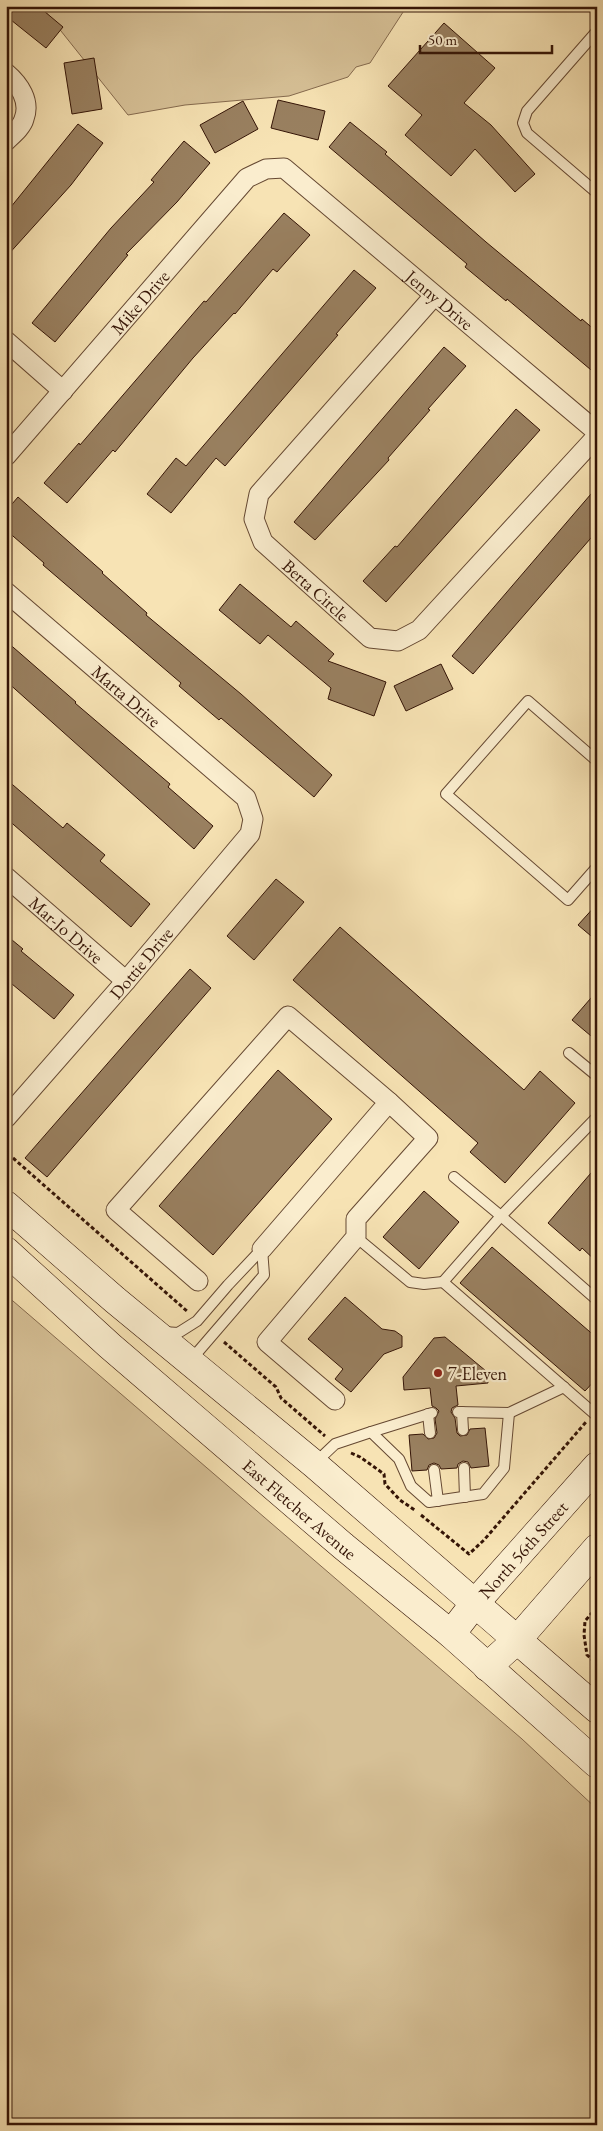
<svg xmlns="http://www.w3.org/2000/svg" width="603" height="2131" font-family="'EB Garamond',serif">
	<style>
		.green { fill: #d6c096; stroke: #856a4e }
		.building { fill: #998060; stroke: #341406 }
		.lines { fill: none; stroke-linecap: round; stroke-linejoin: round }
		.lane-casing { stroke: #654832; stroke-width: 12 }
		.street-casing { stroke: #654832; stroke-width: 21 }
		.secondary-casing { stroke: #341406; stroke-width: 29 }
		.path { stroke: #341406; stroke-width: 3; stroke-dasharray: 4 2.5; stroke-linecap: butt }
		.lane { stroke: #faedce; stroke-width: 10 }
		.street { stroke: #faedce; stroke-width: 19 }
		.secondary { stroke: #faedce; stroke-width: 28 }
		.poi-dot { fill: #8f2418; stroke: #faedce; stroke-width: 2 }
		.labels { text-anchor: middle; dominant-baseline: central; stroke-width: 4.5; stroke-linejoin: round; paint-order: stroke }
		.street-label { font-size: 18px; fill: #341406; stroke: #faedce }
		.poi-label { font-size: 18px; fill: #341406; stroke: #faedce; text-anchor: start }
	</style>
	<rect width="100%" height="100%" fill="#f7e3b4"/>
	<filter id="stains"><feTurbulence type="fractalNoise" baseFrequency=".004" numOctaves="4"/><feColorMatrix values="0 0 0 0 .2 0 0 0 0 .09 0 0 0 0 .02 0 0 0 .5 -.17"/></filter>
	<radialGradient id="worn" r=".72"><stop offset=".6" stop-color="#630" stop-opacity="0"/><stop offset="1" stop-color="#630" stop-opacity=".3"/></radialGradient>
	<!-- green -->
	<g class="green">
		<path d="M41,6H407L370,63L356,67L348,77L289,96L185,105L128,115Z"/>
		<path d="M6,1295L522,1739L597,1809V2125H6Z"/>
	</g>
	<!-- building -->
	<g class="building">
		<path d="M6,6H38L63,27L46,48L6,16Z"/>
		<path d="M444,23L495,68L464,103L491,125L535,174L515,192L475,149L451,176L405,135L422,115L388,86Z"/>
		<path d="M94,58L102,109L72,114L64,63Z"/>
		<path d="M278,100L325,111L318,140L271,128Z"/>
		<path d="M243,101L258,129L215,153L200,125Z"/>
		<path d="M350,122L387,152L385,154L486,242L581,321L582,319L597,332V375L507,299L506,301L465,267L467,264L329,147Z"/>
		<path d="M78,124L103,143L71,185L6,257V213Z"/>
		<path d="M184,141L210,163L177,202L126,254L128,255L55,342L32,323L111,228L154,182L151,180Z"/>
		<path d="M284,213L310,235L277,272L273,269L235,314L234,313L193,358L115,452L113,450L67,503L44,483L79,443L80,445L204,301L206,302Z"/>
		<path d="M354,270L376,288L336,334L338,335L225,466L216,458L171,513L147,494L176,458L186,466Z"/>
		<path d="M444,347L466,366L428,409L430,410L388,458L389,460L315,540L294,522Z"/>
		<path d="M516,409L540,430L386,602L363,581L395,546L397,547Z"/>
		<path d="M597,487V531L473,674L452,656Z"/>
		<path d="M18,497L103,572L102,573L147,613L146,615L241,694L332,775L314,797L221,718L219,720L179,686L181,683L43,565L44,563L6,530V511Z"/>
		<path d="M240,584L291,627L296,621L334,654L328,661L386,682L374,716L328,699L331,688L268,635L260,644L219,610Z"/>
		<path d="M6,641L76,702L75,703L170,784L168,787L213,826L194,849L6,681Z"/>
		<path d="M441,664L453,689L406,711L394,686Z"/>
		<path d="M6,779L63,828L67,823L105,855L100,861L150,904L131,927L6,818Z"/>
		<path d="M276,879L304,902L254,960L227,936Z"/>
		<path d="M597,904V941L578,925Z"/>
		<path d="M340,927L524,1090L540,1071L575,1103L505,1183L470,1152L478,1143L293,980Z"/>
		<path d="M6,935L23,949L21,951L74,995L54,1019L6,979Z"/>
		<path d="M190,969L211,988L47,1177L25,1158Z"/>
		<path d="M597,991V1041L572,1020Z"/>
		<path d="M278,1070L332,1119L213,1255L159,1206Z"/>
		<path d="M597,1166V1262L582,1248L580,1251L548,1223Z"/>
		<path d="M424,1191L459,1222L419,1269L383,1237Z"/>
		<path d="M492,1247L597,1338V1378L585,1391L460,1283Z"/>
		<path d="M345,1297L382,1329L395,1331L402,1336V1347L384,1354L351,1392L335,1379L343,1369L308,1339Z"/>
		<path d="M445,1337L486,1371L488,1383L456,1386L458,1405L452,1408L451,1412L455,1418L457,1433L460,1436L467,1435L470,1429L485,1428L489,1466L471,1468L468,1462L463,1461L458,1464L457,1468L441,1469L439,1465L434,1463L429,1465L427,1470L412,1471L409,1435L423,1434L428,1439L434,1438L437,1433L435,1419L439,1411L436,1408L432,1406L430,1388L404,1390L403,1377L434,1338Z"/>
	</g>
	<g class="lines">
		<!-- lane casing -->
		<g class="lane-casing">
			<g id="lane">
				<path d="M597,31L527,111L523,123L527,133L597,193"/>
				<path d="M597,761L528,701L446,794L568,900L597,867"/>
				<path d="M569,1053L597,1076"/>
				<path d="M597,1117L501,1216L597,1300"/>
				<path d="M454,1177L501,1216L443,1282L597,1416"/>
				<path d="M356,1237L410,1282L424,1284L443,1282"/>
				<path d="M164,1332L178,1333L197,1321L228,1285L262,1249"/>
				<path d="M190,1361L264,1275L262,1249"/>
				<path d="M458,1412L509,1413L564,1387"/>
				<path d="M462,1412L463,1430"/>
				<path d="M428,1414L430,1433"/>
				<path d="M371,1432L432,1413"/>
				<path d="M315,1463L335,1444L371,1432L399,1459L411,1486L429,1502L483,1494L504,1468L509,1413"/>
				<path d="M464,1468L465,1497"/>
				<path d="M434,1470L438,1501"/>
			</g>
		</g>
		<!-- street casing -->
		<g class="street-casing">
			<g id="street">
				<path d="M6,73C19,84 31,101 24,119C22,127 12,135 6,141"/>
				<path id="s1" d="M434,296L259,494L254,519L263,542L370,638L398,641L419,630L597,436"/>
				<path d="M6,341L63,391"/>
				<path id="s2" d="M6,456L247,178L266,169L284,168L597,432"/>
				<path id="s3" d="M6,592L246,798L253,819L250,834L126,981L6,1118"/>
				<path id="s4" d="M6,877L126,981"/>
				<path d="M198,1281L116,1210L288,1016L389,1102L262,1249"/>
				<path d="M335,1400L267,1342L356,1237V1219L428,1138L389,1102"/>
			</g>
		</g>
		<!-- secondary casing -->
		<g class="secondary-casing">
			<g id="secondary">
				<path d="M6,1205L115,1300L314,1464L597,1709"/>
				<path id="s5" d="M6,1251L110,1346L343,1546L451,1634L597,1764"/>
				<path id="s6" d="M451,1634L475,1603L597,1466"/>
				<path d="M487,1667L517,1640L597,1548"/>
			</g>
		</g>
		<!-- path -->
		<g class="path">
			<path d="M13,1158L188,1312"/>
			<path d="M224,1342L276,1387L281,1398L325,1436"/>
			<path d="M351,1453L360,1457L384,1474L385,1484L400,1500L416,1511"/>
			<path d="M421,1515L469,1554L484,1540L586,1422"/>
			<path d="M597,1607L585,1621L584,1635L587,1655L597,1664"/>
		</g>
		<!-- lane -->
		<use href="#lane" class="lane"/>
		<!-- street -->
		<use href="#street" class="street"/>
		<!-- secondary -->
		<use href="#secondary" class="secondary"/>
	</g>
	<!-- markers -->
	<circle class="poi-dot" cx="438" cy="1373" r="5"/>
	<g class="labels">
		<!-- street labels -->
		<g class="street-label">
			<text stroke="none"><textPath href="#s2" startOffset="611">Jenny Drive</textPath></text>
			<text stroke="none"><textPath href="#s2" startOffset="204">Mike Drive</textPath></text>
			<text stroke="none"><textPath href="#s1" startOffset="386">Berta Circle</textPath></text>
			<text stroke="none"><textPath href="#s3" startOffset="159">Marta Drive</textPath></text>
			<text stroke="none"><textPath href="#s4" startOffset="80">Mar-Jo Drive</textPath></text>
			<text transform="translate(141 963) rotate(-50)">Dottie Drive</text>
			<text stroke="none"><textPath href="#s5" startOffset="391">East Fletcher Avenue</textPath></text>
			<text stroke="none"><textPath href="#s6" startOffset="111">North 56th Street</textPath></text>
		</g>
		<!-- poi labels -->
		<g class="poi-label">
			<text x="448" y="1373">7-Eleven</text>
		</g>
	</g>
	<!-- margin -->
	<rect width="603" height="2131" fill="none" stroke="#f7e3b4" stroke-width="25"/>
	<rect x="8" y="8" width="588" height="2116" fill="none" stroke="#341406" stroke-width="2.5"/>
	<rect x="12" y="12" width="578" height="2106" fill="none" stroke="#341406"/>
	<!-- scale -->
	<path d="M420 45v8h132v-8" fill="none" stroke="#341406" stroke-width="2.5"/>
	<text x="428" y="45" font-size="15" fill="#341406" stroke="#faedce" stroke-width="4" paint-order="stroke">50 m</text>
	<rect width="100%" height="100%" filter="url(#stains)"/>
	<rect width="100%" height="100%" fill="url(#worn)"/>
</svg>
